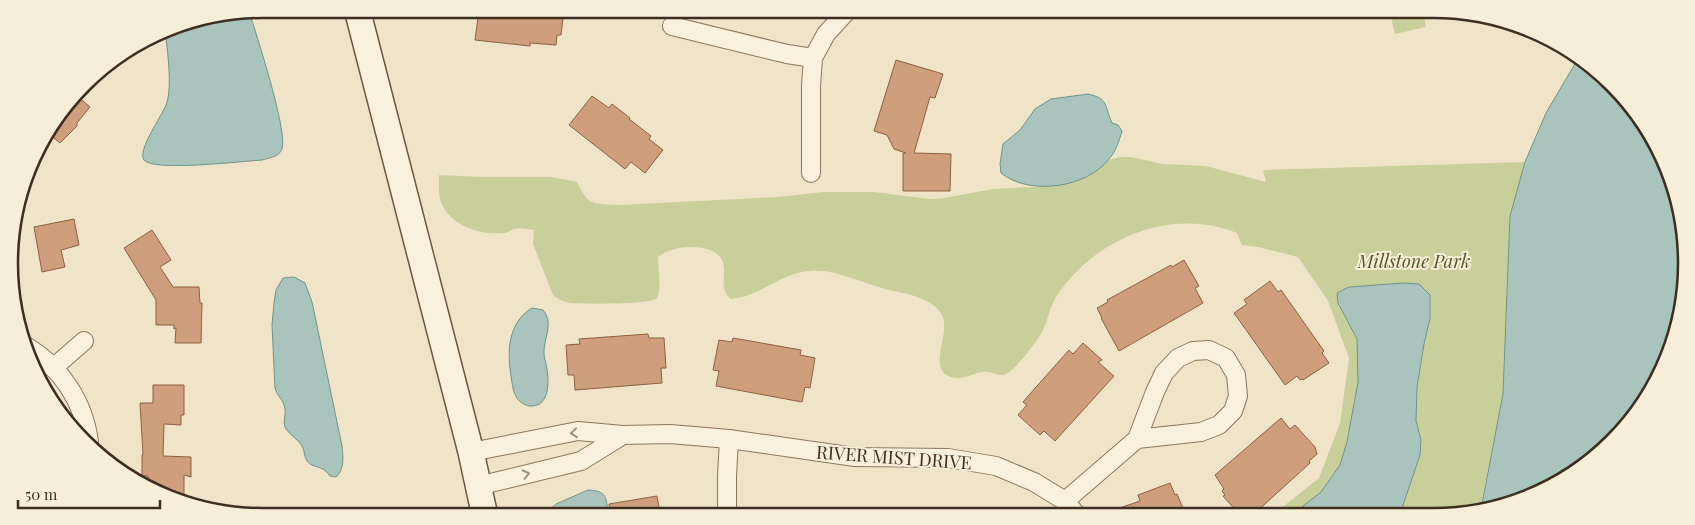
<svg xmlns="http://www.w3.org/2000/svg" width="1695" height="525" font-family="'Playfair Display',serif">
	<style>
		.green { fill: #c9cf9b }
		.water { fill: #a9c4bc; stroke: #6f938a }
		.building { fill: #cf9f7d; stroke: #8d5f41 }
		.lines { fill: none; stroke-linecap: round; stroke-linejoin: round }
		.street-casing { stroke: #8d765c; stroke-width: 20 }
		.secondary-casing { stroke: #6f573f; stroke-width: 28 }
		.street { stroke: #faf1dc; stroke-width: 18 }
		.secondary { stroke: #faf1dc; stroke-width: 25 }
		.oneway { stroke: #9c907e }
		.labels { text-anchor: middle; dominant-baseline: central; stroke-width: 4; stroke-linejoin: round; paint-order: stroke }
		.park-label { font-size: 18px; font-style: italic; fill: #4d5a26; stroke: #f7eed8 }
		.street-label { font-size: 18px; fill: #3d2e20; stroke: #f7eed8 }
		.rim { fill: none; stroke: #3d2e20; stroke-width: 2.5 }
	</style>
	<rect width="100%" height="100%" fill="#f0e4c8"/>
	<!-- green -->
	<g class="green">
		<path d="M1390,13H1423L1426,27L1395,34Z"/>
		<path d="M1120,157H1131L1163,164L1206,166L1266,182L1263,170L1525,162L1510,216L1503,394L1480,510L1466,514H1274L1319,478L1340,423L1349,358L1328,301L1298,257L1258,247L1242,245L1237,233C1170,206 1094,239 1056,297C1049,308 1048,321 1042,332C1036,342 1013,375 1002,375C995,375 990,371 983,372C975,372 966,379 958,378C922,376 952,335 942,315C938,307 929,302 922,299C909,293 895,292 882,288C865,283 840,273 824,271C785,266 765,296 731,299C717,288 729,271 721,258C710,242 671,245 658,257C658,265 662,294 656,299C649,304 577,305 566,302C561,301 557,298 553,295L533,244L534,230C528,229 520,227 514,229C511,230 508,233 504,233C481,236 449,225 441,202C438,193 439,184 439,175L485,177H552L577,182C589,206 591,203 617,205L778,197L824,192H874L930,199L944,198L993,189L1052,186L1072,182L1096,170L1108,160Z"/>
	</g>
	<!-- water -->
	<g class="water">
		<path d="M249,11C256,34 288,131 282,149C279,157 269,158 262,160C245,161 152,172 144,160C137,150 162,116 166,105C173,88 167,48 165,28Z"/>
		<path d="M1579,57L1644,122L1681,213V312L1652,389L1600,453L1544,490L1481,509L1503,394L1510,216L1525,162L1546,113Z"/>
		<path d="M1088,94C1110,99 1104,106 1112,123L1118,125L1122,131C1119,141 1116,151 1109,159C1087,188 1029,196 1001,173L1000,164L1003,144L1020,130L1035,109L1051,99Z"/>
		<path d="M294,277L305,283L312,302L342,446C343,458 345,468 336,477L330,476C322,464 313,469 307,461C304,457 305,451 302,446C298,439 290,435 286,429C282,423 286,415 285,409C284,400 277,396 275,388L272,325L274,303L276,290L283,278Z"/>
		<path d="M1403,283L1419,284L1430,295V318L1424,344L1417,387L1416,421L1421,440L1420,455L1400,514H1293L1321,492L1340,465L1347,442L1358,382L1357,339L1338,303L1337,293L1349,287Z"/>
		<path d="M532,308L543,310C556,326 540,341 545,360C549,374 553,408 529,406C525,405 519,402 517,398C513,392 512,383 511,376C507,350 508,323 532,308Z"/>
		<path d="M588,490C606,491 606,496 608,512H547L556,504Z"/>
	</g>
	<!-- building -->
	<g class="building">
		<path d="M479,10L522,15L523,10H564L561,35H557L556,45L530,43V46L475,40Z"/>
		<path d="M896,60L943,74L935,98L930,97L914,153L951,154L950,191H903V153H906L894,149L887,135L874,131Z"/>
		<path d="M77,96L90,107L77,123V126L60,143L48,133Z"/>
		<path d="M592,96L609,108L612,104L630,118L629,119L651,136L649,139L663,150L645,173L631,162L625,169L569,125Z"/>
		<path d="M74,219L79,245L61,250L65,267L42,272L34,227Z"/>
		<path d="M152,230L171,260L160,267L173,287H199L200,303H202L201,343H175L176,328L174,329V325H156V300L124,248Z"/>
		<path d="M1184,260L1199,286L1195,288L1203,303L1119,351L1101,318H1102L1097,308L1108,302L1107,300L1171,265L1172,267Z"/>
		<path d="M1270,281L1278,292L1281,290L1324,351L1322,353L1329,363L1303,380L1302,379L1300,380L1297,376L1285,385L1234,313L1247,304L1244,300Z"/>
		<path d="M648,334L649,338H664L666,368H661L662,383L575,390L574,375H568L566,345L580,344L579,339Z"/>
		<path d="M733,338L801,350L800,355L815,358L810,388L805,387L802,402L716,386L719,371L713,370L719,340L732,342Z"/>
		<path d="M1083,343L1102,360L1098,362L1114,376L1055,441L1044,431L1040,435L1018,415L1027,405L1023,402L1037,386L1069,350L1073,354Z"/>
		<path d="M153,385H184V415H181V425L164,424L163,456L191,457V477L184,475V499L148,484V476H142V455H143L140,403H153Z"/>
		<path d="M1281,418L1290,429L1295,425L1315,447L1317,454L1309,461L1310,463L1254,514H1239L1223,496L1225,495L1222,491L1224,489L1215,475Z"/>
		<path d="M1170,483L1175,495L1177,494L1185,513H1111V511L1140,501L1138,495Z"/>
		<path d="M657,496L660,512H610L609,504Z"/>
	</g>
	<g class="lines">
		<!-- street casing -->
		<g class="street-casing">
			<g id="street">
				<path d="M672,26L787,54L813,58"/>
				<path d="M811,173V86L813,58L826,34L847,11"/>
				<path d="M26,346C61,367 84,402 89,442"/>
				<path d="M53,368L84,341"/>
				<path d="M471,452L578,431L623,435L670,434L729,439L855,457L948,458L996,466L1034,482L1065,501L1075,513"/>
				<path d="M478,486L581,461L623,435"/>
				<path d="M1065,501L1137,439L1201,432L1219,425L1233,411L1238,396L1236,375L1226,358L1209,350L1193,351L1178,358L1164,373L1155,392L1137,439"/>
				<path d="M727,512V476L729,439"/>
			</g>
		</g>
		<!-- secondary casing -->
		<g class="secondary-casing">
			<path id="secondary" d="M357,9L471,452L484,512"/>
		</g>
		<!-- street -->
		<use href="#street" class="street"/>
		<!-- secondary -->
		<use href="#secondary" class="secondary"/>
	</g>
	<!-- one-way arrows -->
	<defs><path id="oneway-chevron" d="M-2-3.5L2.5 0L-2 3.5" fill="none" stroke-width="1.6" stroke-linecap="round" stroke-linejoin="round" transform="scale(1.25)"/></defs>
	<g class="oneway">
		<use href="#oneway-chevron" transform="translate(574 433) rotate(173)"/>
		<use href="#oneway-chevron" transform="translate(526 474) rotate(-14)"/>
	</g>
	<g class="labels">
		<!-- park labels -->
		<g class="park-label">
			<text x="1414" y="261">Millstone Park</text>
		</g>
		<!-- street labels -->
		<g class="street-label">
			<text transform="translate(894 457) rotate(4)">RIVER MIST DRIVE</text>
		</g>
	</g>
	<!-- crop -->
	<path d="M0 0H1695V525H0ZM263 18H1433A245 245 0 0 1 1678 263V263A245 245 0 0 1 1433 508H263A245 245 0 0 1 18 263V263A245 245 0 0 1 263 18Z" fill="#f7eed8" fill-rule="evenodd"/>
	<path class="rim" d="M263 18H1433A245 245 0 0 1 1678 263V263A245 245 0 0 1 1433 508H263A245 245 0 0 1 18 263V263A245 245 0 0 1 263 18Z"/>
	<!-- scale -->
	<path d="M18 500v8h142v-8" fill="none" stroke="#3d2e20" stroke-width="2.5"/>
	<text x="25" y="500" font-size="15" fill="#3d2e20" stroke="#f7eed8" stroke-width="4" paint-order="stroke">50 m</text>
</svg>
